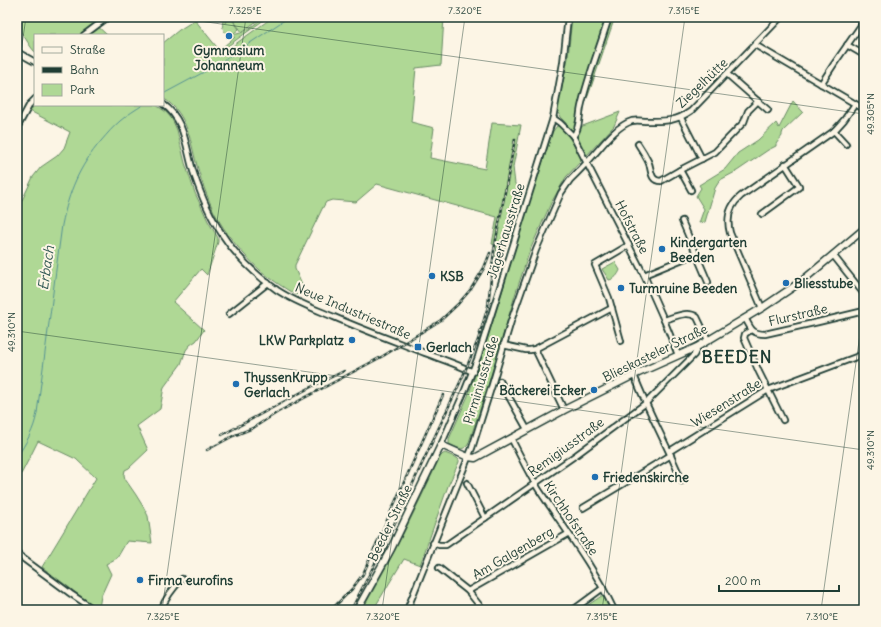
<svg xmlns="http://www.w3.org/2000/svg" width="881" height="627" font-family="Delius,sans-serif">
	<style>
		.green { fill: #afd895; stroke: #678a64 }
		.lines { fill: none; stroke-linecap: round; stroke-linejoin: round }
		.stream { stroke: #569293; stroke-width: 1 }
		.minor-casing { stroke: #1f3d34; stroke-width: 8 }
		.tertiary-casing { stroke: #1f3d34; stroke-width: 9 }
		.minor { stroke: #fcf5e5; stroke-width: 4.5 }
		.tertiary { stroke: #fcf5e5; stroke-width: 6 }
		.rail-casing { stroke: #1f3d34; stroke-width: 2.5 }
		.rail { stroke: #fcf5e5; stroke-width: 1; stroke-dasharray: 3; stroke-linecap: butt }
		.ticks { fill: none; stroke: #1f3d34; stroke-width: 1; stroke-opacity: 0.45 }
		.poi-dot { fill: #1f6fb2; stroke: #fcf5e5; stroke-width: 1.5 }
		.labels { text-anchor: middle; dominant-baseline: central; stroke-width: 4; stroke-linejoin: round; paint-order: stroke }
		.poi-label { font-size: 13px; font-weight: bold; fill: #1f3d34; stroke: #fcf5e5; text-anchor: start }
		.street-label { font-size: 13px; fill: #1f3d34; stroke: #fcf5e5 }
		.water-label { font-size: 14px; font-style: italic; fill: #315954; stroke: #fcf5e5 }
		.district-label { font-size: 17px; font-weight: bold; letter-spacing: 1px; fill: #1f3d34; stroke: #fcf5e5 }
		.neatline { fill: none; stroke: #1f3d34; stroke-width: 1.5 }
		.ticks-label { font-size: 10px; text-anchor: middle; fill: #1f3d34 }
	</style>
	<rect width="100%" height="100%" fill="#fcf5e5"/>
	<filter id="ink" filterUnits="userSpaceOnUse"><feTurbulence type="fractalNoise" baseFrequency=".025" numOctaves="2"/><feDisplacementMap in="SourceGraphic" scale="8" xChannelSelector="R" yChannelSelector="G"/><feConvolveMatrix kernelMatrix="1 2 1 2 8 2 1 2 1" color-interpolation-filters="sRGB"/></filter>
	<g filter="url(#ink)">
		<!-- green -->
		<g class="green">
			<path d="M17,17H99L93,22L107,35H35V52C28,45 24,33 17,29Z"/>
			<path d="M224,17H227L225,23L231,18L239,29L233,34C242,36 256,23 264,17H268L225,48L224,46L235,37C224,35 220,28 224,17Z"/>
			<path d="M231,17H262L242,32Z"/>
			<path d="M273,17H444L441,65L416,68L411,122L434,128L430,158L485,169L492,123L521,125L513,167L515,184L520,189L500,267L495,264L497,245L492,244L497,217L377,184L356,202L332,200L326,202L322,209L295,265V269L302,285L300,290L296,295C284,288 272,280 261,271C243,255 225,233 214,212C208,198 202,184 198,169C190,143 189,114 163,98V43L179,30L195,20L220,51H222L227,50Z"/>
			<path d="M572,17H615L588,96L584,102L580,127L620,112L614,126L586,156L576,137L568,128L566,123L560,117L558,112V107L568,58Z"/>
			<path d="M35,101V105H156L166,112L172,119L177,130L185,163L195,193L208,221L218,238V242L207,275L201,269L173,302L204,330L196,341L190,345L186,350L181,364L164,387L160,409L137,426L148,450L129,468L125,470L124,475L125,479L136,495L144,508L148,516L152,543L127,541L117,558L106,564L111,574L101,596L99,608L92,605L42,567L96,478L76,459L38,441L31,455L17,482V211L33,177L41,167L57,156L64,148L70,132L30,111L32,103Z"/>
			<path d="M793,101L803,112L783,131L782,134V136L776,144V146L768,150L737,171L720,180L715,188L705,222L699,223L704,209L696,196L701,188L699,185L725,169L738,153L758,140L776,123L779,128Z"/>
			<path d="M557,126H561L564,129L581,157V161L566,177L551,203L530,250L516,292L486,392L468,445C462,452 457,447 449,444V439L468,396L483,352L500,299L522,224L553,131Z"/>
			<path d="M615,262L620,270C618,275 615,279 609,280L602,269Z"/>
			<path d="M445,453L457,458L459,460V462L448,486L420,565L404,559L373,610H362C391,560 416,509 440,457L443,454Z"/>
			<path d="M603,595L610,610H581Z"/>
		</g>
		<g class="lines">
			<!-- stream -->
			<g class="stream">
				<path d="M163,94L217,65L289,17"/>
				<path d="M17,457C26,443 34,430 37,413L62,225C69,191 79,167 101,141C107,134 113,127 120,121C127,115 135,110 143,105"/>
			</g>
			<!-- minor casing -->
			<g class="minor-casing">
				<g id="minor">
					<path d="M84,35L108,17"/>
					<path d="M755,45L864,109"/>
					<path d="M847,45L864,55"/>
					<path d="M17,52L35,62"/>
					<path d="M727,74L768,110"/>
					<path d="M821,84L834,64L864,21"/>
					<path d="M163,104C186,120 186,150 194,174C201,195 209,215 222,234C236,256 256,275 277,290C295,302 315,309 334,317C364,330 394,341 425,353C441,359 457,364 473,372"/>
					<path d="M553,118L560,123L573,136L644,275L664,320L678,355"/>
					<path d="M681,118L702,159"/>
					<path d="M17,128L30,104L35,99"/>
					<path d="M834,131L846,144"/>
					<path d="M573,136C580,129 579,116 581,107C588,76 600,47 609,17"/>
					<path d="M638,144C642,150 645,155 648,161C652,168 649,181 661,181L680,170L715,152L744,122L748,111L758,101"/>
					<path d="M680,170L691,190"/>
					<path d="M762,214L799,187V186L785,164"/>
					<path d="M682,221L708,282"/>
					<path d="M833,255L864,294"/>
					<path d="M644,275L695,254"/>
					<path d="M762,308L730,233C726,218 729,206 741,196L834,131L844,120L855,104"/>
					<path d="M229,314L268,283"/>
					<path d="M745,318C751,328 751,334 765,334L818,322L864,311"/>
					<path d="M664,320C675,317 687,310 697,317L708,340"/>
					<path d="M751,330L745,334L744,338L759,372L783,420"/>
					<path d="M621,341L609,298L595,265L629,245"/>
					<path d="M503,345L526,350H530L535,349L612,308"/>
					<path d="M535,349L564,410"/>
					<path d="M634,375C648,411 667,445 682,481"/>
					<path d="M500,381L527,429"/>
					<path d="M511,438C520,455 528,473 539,490C565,529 594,567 614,610"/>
					<path d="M441,445L465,390L478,357L553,118L563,63L568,17"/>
					<path d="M670,451L768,390L864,354"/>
					<path d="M467,483L485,518"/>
					<path d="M583,508L671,455"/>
					<path d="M433,543L439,545H446L576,455L646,403L694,355L696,351L697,347"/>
					<path d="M17,554L71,594L95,610"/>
					<path d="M439,568L468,591L483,610"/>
					<path d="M468,591L568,534"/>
					<path d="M161,610C166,597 173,588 182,579"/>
					<path d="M407,610L472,448L492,385L511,321L536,250L561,193L570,180C577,173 584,166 591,158C602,146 616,126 632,121C637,120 642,121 647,121C665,121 675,122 691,111L781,17"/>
					<path d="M573,610L603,588"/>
				</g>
			</g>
			<!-- tertiary casing -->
			<g class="tertiary-casing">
				<path id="tertiary" d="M357,610L391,549L441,445L468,457L475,458L564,410L634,375L697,347L762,308L802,281L864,229"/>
			</g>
			<!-- minor -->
			<use href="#minor" class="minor"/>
			<!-- tertiary -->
			<use href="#tertiary" class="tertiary"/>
			<!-- rail casing -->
			<g class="rail-casing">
				<g id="rail">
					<path d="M222,435L311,387L344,371"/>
					<path d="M207,450L233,436L253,428L278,412L383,356L441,320L458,304L471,289L484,268L490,253"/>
					<path d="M331,610L352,589L363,574L443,395"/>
					<path d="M351,610L387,540L420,468L463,376L478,340L488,306L494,250L515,139"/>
				</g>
			</g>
			<!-- rail -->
			<use href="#rail" class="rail"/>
		</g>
	</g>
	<!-- ticks -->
	<path class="ticks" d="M171,17L864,114M17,80L26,17M17,331L864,450M162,610L246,17M382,610L465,17M602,610L685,17M821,610L864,306"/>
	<!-- markers -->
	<g class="poi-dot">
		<circle cx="229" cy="36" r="4"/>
		<circle cx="662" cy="249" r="4"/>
		<circle cx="432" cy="276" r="4"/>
		<circle cx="786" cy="283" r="4"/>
		<circle cx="621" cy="288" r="4"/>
		<circle cx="352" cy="340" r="4"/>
		<rect x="414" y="343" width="8" height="8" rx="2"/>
		<circle cx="236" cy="384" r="4"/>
		<circle cx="594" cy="390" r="4"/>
		<circle cx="595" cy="477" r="4"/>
		<circle cx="140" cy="580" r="4"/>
	</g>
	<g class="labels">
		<!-- poi labels -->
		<g class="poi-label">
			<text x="229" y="50" text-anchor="middle">Gymnasium<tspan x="229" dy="15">Johanneum</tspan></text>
			<text x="670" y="242">Kindergarten<tspan x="670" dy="15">Beeden</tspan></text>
			<text x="440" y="276">KSB</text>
			<text x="794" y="283">Bliesstube</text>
			<text x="629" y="288">Turmruine Beeden</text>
			<text x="344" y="340" text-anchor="end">LKW Parkplatz</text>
			<text x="426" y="347">Gerlach</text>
			<text x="244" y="377">ThyssenKrupp<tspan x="244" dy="15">Gerlach</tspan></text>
			<text x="586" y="390" text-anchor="end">Bäckerei Ecker</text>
			<text x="603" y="477">Friedenskirche</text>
			<text x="148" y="580">Firma eurofins</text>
		</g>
		<!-- street labels -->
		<g class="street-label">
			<text transform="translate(702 83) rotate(-44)">Ziegelhütte</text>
			<text transform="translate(632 227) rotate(63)">Hofstraße</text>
			<text transform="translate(506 231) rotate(-73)">Jägerhausstraße</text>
			<text transform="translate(353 311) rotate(23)">Neue Industriestraße</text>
			<text transform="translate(798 315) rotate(-13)">Flurstraße</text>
			<text transform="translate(655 353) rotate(-26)">Blieskasteler Straße</text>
			<text transform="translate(481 380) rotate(-73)">Pirminiusstraße</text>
			<text transform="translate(726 403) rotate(-32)">Wiesenstraße</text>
			<text transform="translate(566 447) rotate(-36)">Remigiusstraße</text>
			<text transform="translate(571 518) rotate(56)">Kirchhofstraße</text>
			<text transform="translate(390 523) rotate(-64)">Beeder Straße</text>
			<text transform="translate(513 553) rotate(-30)">Am Galgenberg</text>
		</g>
		<!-- water labels -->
		<g class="water-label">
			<text transform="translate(46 268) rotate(-82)">Erbach</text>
		</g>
		<!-- district labels -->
		<g class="district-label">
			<text x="737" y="357">BEEDEN</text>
		</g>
	</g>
	<!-- margin -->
	<rect width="881" height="627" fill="none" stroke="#fcf5e5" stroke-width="44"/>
	<!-- legend -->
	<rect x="34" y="34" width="130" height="72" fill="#fcf5e5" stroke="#a4ab9e"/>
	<rect x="42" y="47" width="20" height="6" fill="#fcf5e5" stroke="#a4ab9e"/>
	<text x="70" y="54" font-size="12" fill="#1f3d34">Straße</text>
	<rect x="42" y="67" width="20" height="6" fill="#1f3d34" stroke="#a4ab9e"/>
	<text x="70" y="74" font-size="12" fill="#1f3d34">Bahn</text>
	<rect x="42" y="84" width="20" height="12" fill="#afd895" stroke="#a4ab9e"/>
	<text x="70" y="94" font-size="12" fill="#1f3d34">Park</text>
	<!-- scale -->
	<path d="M719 585v6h120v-6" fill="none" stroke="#1f3d34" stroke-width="2"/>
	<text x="725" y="585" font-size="12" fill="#1f3d34" stroke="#fcf5e5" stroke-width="3" paint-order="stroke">200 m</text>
	<rect x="22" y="22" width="837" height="583" class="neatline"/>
	<g class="ticks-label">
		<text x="245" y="14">7.325°E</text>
		<text x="465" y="14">7.320°E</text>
		<text x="684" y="14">7.315°E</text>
		<text transform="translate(870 114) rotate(-90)" y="4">49.305°N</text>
		<text transform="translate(11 332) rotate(-90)" y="4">49.310°N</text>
		<text transform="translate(870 450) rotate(-90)" y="4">49.310°N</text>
		<text x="163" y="620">7.325°E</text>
		<text x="383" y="620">7.320°E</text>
		<text x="602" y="620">7.315°E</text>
		<text x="822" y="620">7.310°E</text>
	</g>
</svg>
